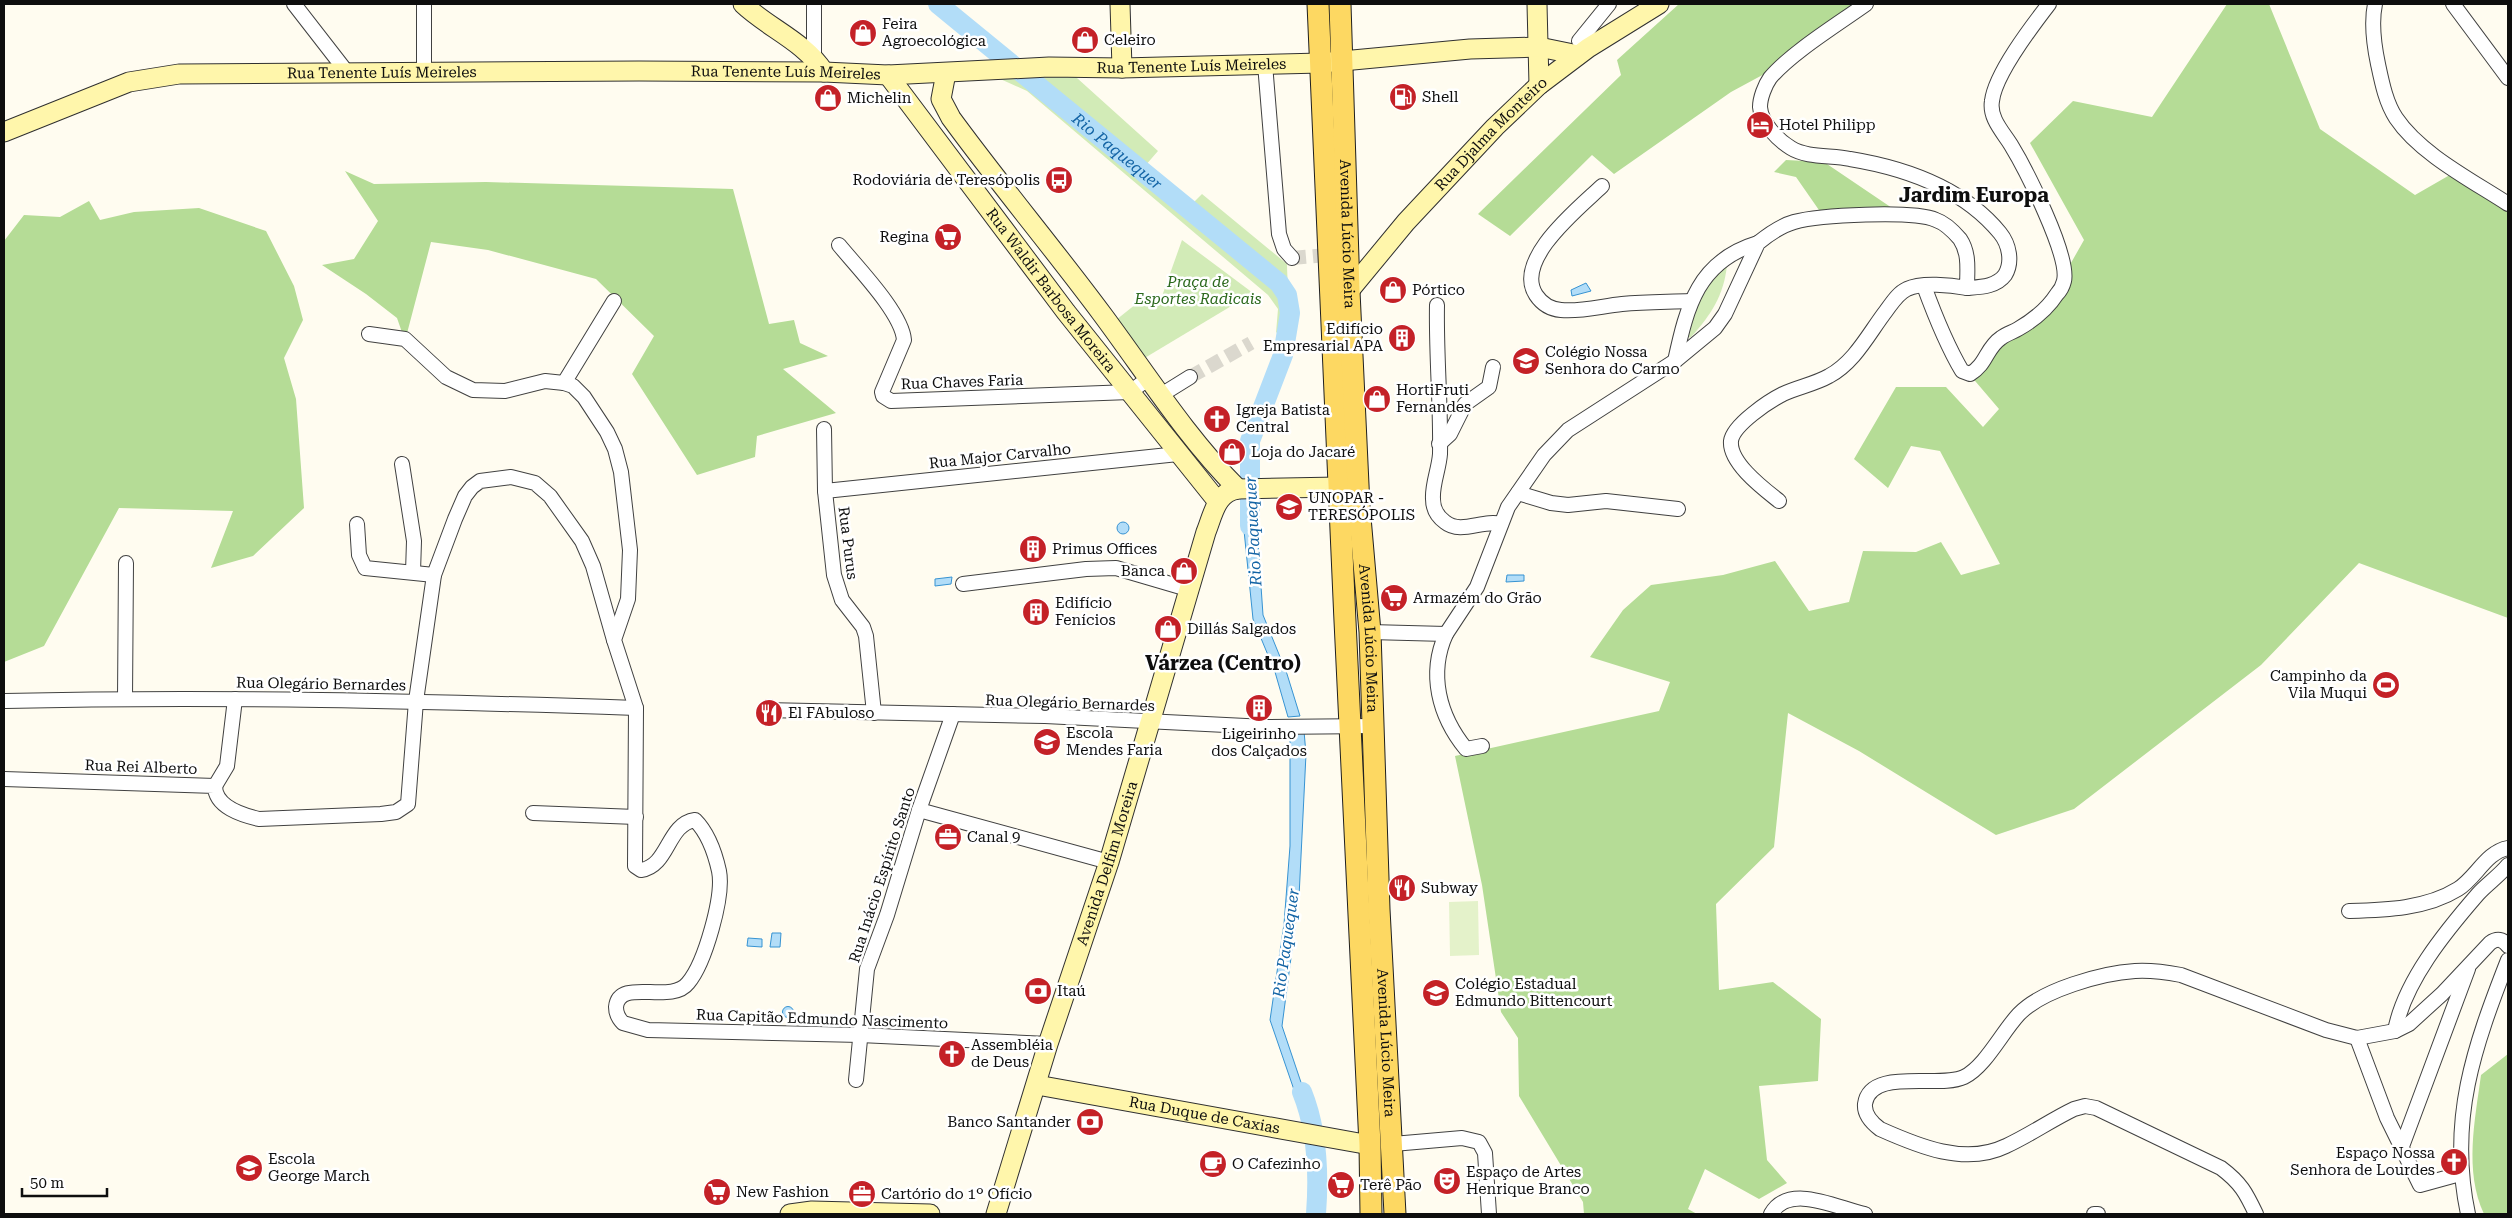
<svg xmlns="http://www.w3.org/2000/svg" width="2512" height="1218" font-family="'Roboto Serif',serif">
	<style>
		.green { fill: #d2ebb7 }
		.forest { fill: #b5dc96 }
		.pitch { fill: #e4f2ca }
		.water { fill: #b2ddf8; stroke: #3793d2 }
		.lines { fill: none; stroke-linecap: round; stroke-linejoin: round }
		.river { stroke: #b2ddf8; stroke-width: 20 }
		.street-tunnel { stroke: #dbd8ce; stroke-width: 14; stroke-dasharray: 14 7; stroke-linecap: butt }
		.street-casing { stroke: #414141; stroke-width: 16 }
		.secondary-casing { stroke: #303030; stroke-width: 21 }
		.primary-casing { stroke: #1f1f1f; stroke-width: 23 }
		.street { stroke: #fff; stroke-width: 14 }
		.secondary { stroke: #fff6ab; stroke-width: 19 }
		.primary { stroke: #fdd862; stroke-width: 21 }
		.labels { text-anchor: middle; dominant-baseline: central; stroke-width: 5; stroke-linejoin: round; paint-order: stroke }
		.poi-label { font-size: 15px; fill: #0e0e0e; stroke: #fff; text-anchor: start }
		.street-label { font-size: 15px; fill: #0e0e0e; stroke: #fff }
		.park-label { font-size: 15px; font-style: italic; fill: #2b691c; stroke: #fff }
		.water-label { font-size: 16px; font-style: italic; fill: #1364a5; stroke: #fff }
		.district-label { font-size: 20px; font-weight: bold; fill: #0e0e0e; stroke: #fff }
	</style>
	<rect width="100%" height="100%" fill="#fffcf0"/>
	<!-- green -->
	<g class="green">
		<path d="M1067,69L1158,151L1138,174L1184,212L1202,194L1287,264C1287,285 1293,318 1276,333L1278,309L1268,295L1027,91L987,73Z"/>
		<path d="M1182,240L1253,293L1143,359L1116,320L1146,296L1161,299Z"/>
		<path d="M1727,265C1724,295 1711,315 1691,337L1686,338L1685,331L1706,283Z"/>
	</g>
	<!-- forest -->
	<g class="forest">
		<path d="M1679,4H1864L1783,64L1731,92L1614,174L1592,155L1510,236L1478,214L1621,75L1617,60Z"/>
		<path d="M2227,4H2269L2320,129L2415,195L2455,172L2508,207V618L2359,563L2261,665L2074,809L1996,835L1859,751L1788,713L1774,847L1716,904L1719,990L1773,982L1821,1019L1818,1081L1759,1086L1767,1160L1787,1183L1759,1199L1705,1169L1688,1209L1697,1214H1584L1583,1202L1519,1096L1518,1038L1501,1012L1482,885L1455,756L1659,711L1670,682L1590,657L1623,610L1651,585L1723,575L1775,561L1809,611L1849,602L1863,551L1916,552L1941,542L1961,575L2000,564L1940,451L1911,446L1888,488L1854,459L1896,387H1946L1983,427L1999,409L1970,375L2021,319L2046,307L2084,240L2030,143L2073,101L2152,117Z"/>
		<path d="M1786,160L1824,162L1895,210L1821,213L1796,177L1774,172Z"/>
		<path d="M345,171L374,184L486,182L733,189L769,324L794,320L800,343L828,356L783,369L836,413L757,436L755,457L697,475L632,374L654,336L596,279L488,250L431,242L405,341L397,318L366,294L322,265L354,259L378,221Z"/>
		<path d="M89,201L100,220L134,212L199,208L266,231L294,286L303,320L284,358L296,399L304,508L253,556L211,568L233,511L119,508L44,646L4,662V241L24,215L60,217Z"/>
		<path d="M2508,1054V1214H2484C2464,1171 2475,1120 2481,1075Z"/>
	</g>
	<!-- pitch -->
	<path class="pitch" d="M1478,901L1479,955L1450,956L1449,902Z"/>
	<!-- water -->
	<g class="water">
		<path d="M1586,283L1591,291L1572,296L1571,290Z"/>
		<path d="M1255,499L1263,615L1287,674L1300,716L1288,717L1275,672L1253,619L1241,501Z"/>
		<circle cx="1123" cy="528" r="6"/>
		<path d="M1507,575H1524V581L1506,582Z"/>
		<path d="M952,577L951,584L935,586V579Z"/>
		<path d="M1304,731L1306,754L1299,897L1282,1026L1313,1118L1303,1116L1270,1020L1284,924L1290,846V733Z"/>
		<path d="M772,933H781L780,947H770Z"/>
		<path d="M748,938L762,939V947L747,946Z"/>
		<circle cx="788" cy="1012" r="5.5"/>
	</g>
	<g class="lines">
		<!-- river -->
		<g class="river">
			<path id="s1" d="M938,4L1279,283L1287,295L1290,313L1283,355L1250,441V526"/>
			<path d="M1302,1092C1317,1129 1319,1175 1316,1214"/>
		</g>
		<!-- street-tunnel -->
		<g class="street-tunnel">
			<path d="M1292,258L1328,255"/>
			<path d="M1190,377L1251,343"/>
		</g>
		<!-- street casing -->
		<g class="street-casing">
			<g id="street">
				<path d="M294,4L346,71"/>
				<path d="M424,4V73"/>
				<path d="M814,4V58"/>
				<path d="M1866,4C1838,24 1791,53 1770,78C1765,85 1760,98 1760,107C1761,123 1778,140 1791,148C1807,158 1832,155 1850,159C1905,168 1964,189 2000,233C2009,244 2013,262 2005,275C1996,287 1980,287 1967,288"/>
				<path d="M2375,4C2371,23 2374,45 2378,64C2382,83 2386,103 2396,118C2420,154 2473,181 2508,204"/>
				<path d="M2453,4L2508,78"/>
				<path d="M1588,48L1579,41L1609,4"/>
				<path d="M1265,64L1279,234L1284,249L1292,258"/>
				<path d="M1602,186C1579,208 1513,260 1536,295C1542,304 1550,309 1561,310C1581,312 1602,306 1622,304C1645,302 1668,302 1690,301"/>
				<path d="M839,245C857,267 902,313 904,340L882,392L883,396L891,401L1130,392L1149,378"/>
				<path d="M1924,286C1935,316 1946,344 1962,371L1970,374C1987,364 1986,348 2001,338C2006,334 2013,332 2018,329C2032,321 2048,308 2057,294C2060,291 2063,285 2064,281C2070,256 2025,168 2011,145C2003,132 1989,118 1992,101C1995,74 2032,26 2049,4"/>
				<path d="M1437,305C1436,355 1441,405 1440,454C1439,469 1432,484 1433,499C1433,509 1438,517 1445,522C1461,535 1483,519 1501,524"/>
				<path d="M369,334L405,339L446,377L473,390L505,391L545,381L564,383L573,386L584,397L607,432L615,449L621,472L630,550L628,599L614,640L636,708L635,866L641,870C669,866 667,824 695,820C707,832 715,853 719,871C724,896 705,963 688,983C671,1005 619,977 616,1007C616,1013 619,1019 623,1023L648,1030L860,1035L1048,1044"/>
				<path d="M1675,361C1687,306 1698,261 1758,243"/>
				<path d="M564,383L614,301"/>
				<path d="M1161,395L1190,377"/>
				<path d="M824,429L825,491L834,575L842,600L863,627L866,636L874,713"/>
				<path d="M1439,444L1450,434L1465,404L1489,387L1493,367"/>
				<path d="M402,464L414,541L413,572"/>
				<path d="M825,491L1178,454"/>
				<path d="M1518,493L1551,503L1568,505L1606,501L1678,509"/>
				<path d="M357,524L359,555L365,568L434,575"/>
				<path d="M963,584L1086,569L1116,568L1191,590"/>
				<path d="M1370,632L1446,634L1477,587L1508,507L1544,455L1568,430L1675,361L1715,328L1725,314L1758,243C1769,234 1780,226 1794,222C1819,215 1913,210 1936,220C1945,223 1954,232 1960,239C1970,254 1967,271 1967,288C1951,285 1921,282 1907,289C1898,293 1892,303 1886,311C1869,333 1855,362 1829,376C1815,384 1798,387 1783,394C1769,401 1733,425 1731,441C1729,463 1764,489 1779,501"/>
				<path d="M1446,634C1428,674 1439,716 1466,749L1482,746"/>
				<path d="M125,698L126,563"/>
				<path d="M5,701C215,696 426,701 636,708"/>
				<path d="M765,710L1045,716L1266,727L1373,726"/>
				<path d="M4,779L215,786C215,807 242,815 259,819L381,814L396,812L408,804L416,701L434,575L455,519L465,496L472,487L480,481L511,477L535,483L550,496L582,541L593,566L614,640"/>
				<path d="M215,786L227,766L235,699"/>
				<path d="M919,810L1109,862"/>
				<path d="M533,813L636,817"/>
				<path d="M2349,911C2385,910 2426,909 2458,889C2476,878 2486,852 2508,848"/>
				<path d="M2395,1031C2404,982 2445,932 2478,894C2487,884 2499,876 2508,865"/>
				<path d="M2357,1038L2387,1118L2420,1185L2460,1174"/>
				<path d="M856,1080L867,969L887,915L919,810L953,714"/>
				<path d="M1393,1144L1462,1138L1479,1142L1485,1153L1489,1214"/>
				<path d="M2401,1149L2468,969"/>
				<path d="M1771,1214C1789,1182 1839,1209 1865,1214"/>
				<path d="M2094,1214H2098"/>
				<path d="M2256,1214C2246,1193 2241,1183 2221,1168L2096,1108L2085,1106L2074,1109C2051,1120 2030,1135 2006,1146C1965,1166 1918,1146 1880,1129C1872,1123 1864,1115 1865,1104C1870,1067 1939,1089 1964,1077C1985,1067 2002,1032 2019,1014C2042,990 2102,973 2135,971C2151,970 2165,972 2181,975L2326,1030L2357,1038L2395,1031L2409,1024L2442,994L2490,943C2497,938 2503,939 2508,946"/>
				<path d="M2468,1214C2448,1120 2474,1047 2508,960"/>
			</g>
		</g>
		<!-- secondary casing -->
		<g class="secondary-casing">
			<g id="secondary">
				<path d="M743,4C768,28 804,41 824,72"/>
				<path d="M1120,4L1122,68"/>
				<path d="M1537,4L1539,85"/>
				<path d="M946,73L941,99L951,118C1000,185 1053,248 1102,314C1146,373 1186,437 1238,489"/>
				<path id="s2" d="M888,75L1066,312L1218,502"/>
				<path id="s3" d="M4,132L129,82L179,74L639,71L824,72L888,75L1049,67L1122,68L1321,63L1470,49L1539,47L1578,55"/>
				<path id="s4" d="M1349,291L1406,222L1495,127L1539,85L1588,48L1659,4"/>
				<path id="s5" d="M1037,1085L1370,1145"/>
				<path d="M790,1214L812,1211L930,1214"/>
				<path id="s6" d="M996,1214L1048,1044L1109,862L1206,532C1213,515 1216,492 1238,489L1338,487"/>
			</g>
		</g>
		<!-- primary casing -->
		<g class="primary-casing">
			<g id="primary">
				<path d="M1318,4C1334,384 1351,765 1370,1145L1371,1214"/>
				<path id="s7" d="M1340,4L1349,291L1359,506L1370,632L1379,909L1395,1214"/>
			</g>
		</g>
		<!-- street -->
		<use href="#street" class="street"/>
		<!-- secondary -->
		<use href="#secondary" class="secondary"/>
		<!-- primary -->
		<use href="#primary" class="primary"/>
	</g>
	<!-- icons -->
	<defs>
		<g id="shop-disc" transform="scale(1.4375)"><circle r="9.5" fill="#c42127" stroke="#fff"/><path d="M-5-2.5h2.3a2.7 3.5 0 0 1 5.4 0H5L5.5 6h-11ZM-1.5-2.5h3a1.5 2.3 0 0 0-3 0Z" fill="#fff"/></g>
		<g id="fuel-disc" transform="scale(1.4375)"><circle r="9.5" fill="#c42127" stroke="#fff"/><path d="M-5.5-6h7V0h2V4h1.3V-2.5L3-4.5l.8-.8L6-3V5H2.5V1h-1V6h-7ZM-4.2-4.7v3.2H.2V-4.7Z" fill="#fff"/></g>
		<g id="hotel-disc" transform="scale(1.4375)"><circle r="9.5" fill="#c42127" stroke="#fff"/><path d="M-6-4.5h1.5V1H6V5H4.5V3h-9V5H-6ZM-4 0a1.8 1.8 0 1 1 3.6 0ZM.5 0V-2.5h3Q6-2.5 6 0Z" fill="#fff"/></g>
		<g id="bus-disc" transform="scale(1.4375)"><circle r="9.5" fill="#c42127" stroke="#fff"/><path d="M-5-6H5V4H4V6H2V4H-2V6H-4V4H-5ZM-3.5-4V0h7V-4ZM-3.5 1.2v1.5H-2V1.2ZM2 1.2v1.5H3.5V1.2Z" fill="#fff"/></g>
		<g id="supermarket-disc" transform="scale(1.4375)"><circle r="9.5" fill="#c42127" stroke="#fff"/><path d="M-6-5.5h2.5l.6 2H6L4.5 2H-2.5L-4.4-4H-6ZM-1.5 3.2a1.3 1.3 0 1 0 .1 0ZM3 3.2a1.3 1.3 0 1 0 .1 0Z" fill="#fff"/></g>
		<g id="building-disc" transform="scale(1.4375)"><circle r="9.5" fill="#c42127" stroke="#fff"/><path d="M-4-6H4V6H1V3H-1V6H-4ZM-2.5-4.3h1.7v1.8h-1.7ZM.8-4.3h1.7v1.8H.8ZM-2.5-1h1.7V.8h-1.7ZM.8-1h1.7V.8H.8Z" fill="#fff"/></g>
		<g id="school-disc" transform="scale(1.4375)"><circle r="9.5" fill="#c42127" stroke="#fff"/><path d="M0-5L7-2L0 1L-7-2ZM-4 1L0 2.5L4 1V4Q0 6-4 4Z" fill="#fff"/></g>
		<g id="church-disc" transform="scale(1.4375)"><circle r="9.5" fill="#c42127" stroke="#fff"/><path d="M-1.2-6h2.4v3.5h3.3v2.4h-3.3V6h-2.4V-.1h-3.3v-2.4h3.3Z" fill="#fff"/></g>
		<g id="university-disc" transform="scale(1.4375)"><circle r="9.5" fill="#c42127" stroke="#fff"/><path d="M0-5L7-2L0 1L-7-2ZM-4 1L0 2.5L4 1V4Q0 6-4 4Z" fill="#fff"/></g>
		<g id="stadium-disc" transform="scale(1.4375)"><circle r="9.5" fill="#c42127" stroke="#fff"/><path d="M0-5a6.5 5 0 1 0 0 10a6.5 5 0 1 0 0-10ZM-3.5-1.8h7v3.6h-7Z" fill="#fff"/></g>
		<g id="restaurant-disc" transform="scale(1.4375)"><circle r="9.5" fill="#c42127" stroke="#fff"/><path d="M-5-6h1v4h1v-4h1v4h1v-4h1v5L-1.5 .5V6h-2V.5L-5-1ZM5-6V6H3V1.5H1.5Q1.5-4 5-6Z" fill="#fff"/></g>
		<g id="office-disc" transform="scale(1.4375)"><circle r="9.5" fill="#c42127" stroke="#fff"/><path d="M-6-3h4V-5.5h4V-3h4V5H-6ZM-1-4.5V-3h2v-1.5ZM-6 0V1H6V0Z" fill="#fff"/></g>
		<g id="bank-disc" transform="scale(1.4375)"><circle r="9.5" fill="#c42127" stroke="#fff"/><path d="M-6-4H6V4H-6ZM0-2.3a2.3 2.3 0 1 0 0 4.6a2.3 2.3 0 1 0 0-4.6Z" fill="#fff"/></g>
		<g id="cafe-disc" transform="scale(1.4375)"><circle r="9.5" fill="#c42127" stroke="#fff"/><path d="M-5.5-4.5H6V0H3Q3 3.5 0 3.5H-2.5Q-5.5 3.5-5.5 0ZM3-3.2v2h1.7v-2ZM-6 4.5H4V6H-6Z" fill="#fff"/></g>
		<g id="theatre-disc" transform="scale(1.4375)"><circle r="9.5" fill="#c42127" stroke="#fff"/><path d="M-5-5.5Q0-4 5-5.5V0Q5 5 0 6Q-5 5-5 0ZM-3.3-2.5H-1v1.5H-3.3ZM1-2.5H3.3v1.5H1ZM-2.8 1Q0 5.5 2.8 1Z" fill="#fff"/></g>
	</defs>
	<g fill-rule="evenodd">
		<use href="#shop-disc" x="863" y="33"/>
		<use href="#shop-disc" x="1085" y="40"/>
		<use href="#fuel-disc" x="1403" y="97"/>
		<use href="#shop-disc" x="828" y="98"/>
		<use href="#hotel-disc" x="1760" y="125"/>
		<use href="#bus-disc" x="1059" y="180"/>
		<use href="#supermarket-disc" x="948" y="237"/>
		<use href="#shop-disc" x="1393" y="290"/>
		<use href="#building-disc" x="1402" y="338"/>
		<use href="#school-disc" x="1526" y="361"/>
		<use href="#shop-disc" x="1377" y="399"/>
		<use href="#church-disc" x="1217" y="419"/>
		<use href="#shop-disc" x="1232" y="452"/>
		<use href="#university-disc" x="1289" y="507"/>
		<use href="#building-disc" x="1033" y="549"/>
		<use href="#shop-disc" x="1184" y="571"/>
		<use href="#supermarket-disc" x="1394" y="598"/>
		<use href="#building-disc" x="1036" y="612"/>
		<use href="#shop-disc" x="1168" y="629"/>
		<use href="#stadium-disc" x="2386" y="685"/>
		<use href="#building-disc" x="1259" y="708"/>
		<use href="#restaurant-disc" x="769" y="713"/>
		<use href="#school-disc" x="1047" y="742"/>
		<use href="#office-disc" x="948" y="837"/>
		<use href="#restaurant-disc" x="1402" y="888"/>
		<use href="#bank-disc" x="1038" y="991"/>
		<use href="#school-disc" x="1436" y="993"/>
		<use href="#church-disc" x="952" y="1054"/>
		<use href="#bank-disc" x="1090" y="1122"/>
		<use href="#church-disc" x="2454" y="1162"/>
		<use href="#cafe-disc" x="1213" y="1164"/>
		<use href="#school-disc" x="249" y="1168"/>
		<use href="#theatre-disc" x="1447" y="1181"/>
		<use href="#supermarket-disc" x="1341" y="1185"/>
		<use href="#supermarket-disc" x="717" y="1192"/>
		<use href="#office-disc" x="862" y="1194"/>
	</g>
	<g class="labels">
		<!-- poi labels -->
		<g class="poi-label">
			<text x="882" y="24">Feira<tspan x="882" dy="17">Agroecológica</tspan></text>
			<text x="1104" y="40">Celeiro</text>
			<text x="1422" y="97">Shell</text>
			<text x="847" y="98">Michelin</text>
			<text x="1779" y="125">Hotel Philipp</text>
			<text x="1040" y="180" text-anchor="end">Rodoviária de Teresópolis</text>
			<text x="929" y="237" text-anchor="end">Regina</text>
			<text x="1412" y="290">Pórtico</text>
			<text x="1383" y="329" text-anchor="end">Edifício<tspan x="1383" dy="17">Empresarial APA</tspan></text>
			<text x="1545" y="352">Colégio Nossa<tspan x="1545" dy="17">Senhora do Carmo</tspan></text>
			<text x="1396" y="390">HortiFruti<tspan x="1396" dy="17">Fernandes</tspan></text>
			<text x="1236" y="410">Igreja Batista<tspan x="1236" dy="17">Central</tspan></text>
			<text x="1251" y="452">Loja do Jacaré</text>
			<text x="1308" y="498">UNOPAR -<tspan x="1308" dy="17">TERESÓPOLIS</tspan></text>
			<text x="1052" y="549">Primus Offices</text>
			<text x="1165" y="571" text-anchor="end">Banca</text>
			<text x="1413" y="598">Armazém do Grão</text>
			<text x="1055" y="603">Edifício<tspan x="1055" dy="17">Fenícios</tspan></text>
			<text x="1187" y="629">Dilla´s Salgados</text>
			<text x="2367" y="676" text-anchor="end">Campinho da<tspan x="2367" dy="17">Vila Muqui</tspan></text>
			<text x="788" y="713">El FAbuloso</text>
			<text x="1066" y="733">Escola<tspan x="1066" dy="17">Mendes Faria</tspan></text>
			<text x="1259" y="734" text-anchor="middle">Ligeirinho<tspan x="1259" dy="17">dos Calçados</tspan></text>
			<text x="967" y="837">Canal 9</text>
			<text x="1421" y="888">Subway</text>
			<text x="1455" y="984">Colégio Estadual<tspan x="1455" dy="17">Edmundo Bittencourt</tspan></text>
			<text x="1057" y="991">Itaú</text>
			<text x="971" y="1045">Assembléia<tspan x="971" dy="17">de Deus</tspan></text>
			<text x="1071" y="1122" text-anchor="end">Banco Santander</text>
			<text x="2435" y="1153" text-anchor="end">Espaço Nossa<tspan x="2435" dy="17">Senhora de Lourdes</tspan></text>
			<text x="268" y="1159">Escola<tspan x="268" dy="17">George March</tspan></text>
			<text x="1232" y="1164">O Cafezinho</text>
			<text x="1466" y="1172">Espaço de Artes<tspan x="1466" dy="17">Henrique Branco</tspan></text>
			<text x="1360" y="1185">Terê Pão</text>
			<text x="736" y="1192">New Fashion</text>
			<text x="881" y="1194">Cartório do 1º Ofício</text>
		</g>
		<!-- street labels -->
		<g class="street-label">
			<text stroke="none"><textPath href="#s3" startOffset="1198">Rua Tenente Luís Meireles</textPath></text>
			<text stroke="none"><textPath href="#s3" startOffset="388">Rua Tenente Luís Meireles</textPath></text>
			<text stroke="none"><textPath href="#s3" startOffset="792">Rua Tenente Luís Meireles</textPath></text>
			<text stroke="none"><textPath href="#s4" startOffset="212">Rua Djalma Monteiro</textPath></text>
			<text stroke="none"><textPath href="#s7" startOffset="230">Avenida Lúcio Meira</textPath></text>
			<text stroke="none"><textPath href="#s2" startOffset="270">Rua Waldir Barbosa Moreira</textPath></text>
			<text transform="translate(962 382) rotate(-2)">Rua Chaves Faria</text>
			<text transform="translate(1000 456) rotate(-6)">Rua Major Carvalho</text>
			<text transform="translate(848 543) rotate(83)">Rua Purus</text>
			<text stroke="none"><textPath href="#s7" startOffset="635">Avenida Lúcio Meira</textPath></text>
			<text transform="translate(321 684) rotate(1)">Rua Olegário Bernardes</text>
			<text transform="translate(1070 703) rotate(2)">Rua Olegário Bernardes</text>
			<text transform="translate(141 767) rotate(2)">Rua Rei Alberto</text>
			<text stroke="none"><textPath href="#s6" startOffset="368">Avenida Delfim Moreira</textPath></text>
			<text transform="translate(882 875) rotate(-72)">Rua Inácio Espírito Santo</text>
			<text transform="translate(822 1019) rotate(2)">Rua Capitão Edmundo Nascimento</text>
			<text stroke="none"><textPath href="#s7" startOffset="1040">Avenida Lúcio Meira</textPath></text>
			<text stroke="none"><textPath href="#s5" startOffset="170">Rua Duque de Caxias</textPath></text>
		</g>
		<!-- park labels -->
		<g class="park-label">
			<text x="1198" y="282">Praça de<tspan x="1198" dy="17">Esportes Radicais</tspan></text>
		</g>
		<!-- water labels -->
		<g class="water-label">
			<text stroke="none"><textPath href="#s1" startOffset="232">Rio Paquequer</textPath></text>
			<text transform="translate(1253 531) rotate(-93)">Rio Paquequer</text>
			<text transform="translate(1286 943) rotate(-82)">Rio Paquequer</text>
		</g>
		<!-- district labels -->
		<g class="district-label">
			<text x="1974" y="195">Jardim Europa</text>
			<text x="1223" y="663">Várzea (Centro)</text>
		</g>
	</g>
	<!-- border -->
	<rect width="2512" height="1218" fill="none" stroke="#0e0e0e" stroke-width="10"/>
	<!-- scale -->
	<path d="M22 1188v8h85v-8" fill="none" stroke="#0e0e0e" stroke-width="2.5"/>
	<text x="30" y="1188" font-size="15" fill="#0e0e0e" stroke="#ffffff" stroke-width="4" paint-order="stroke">50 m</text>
</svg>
